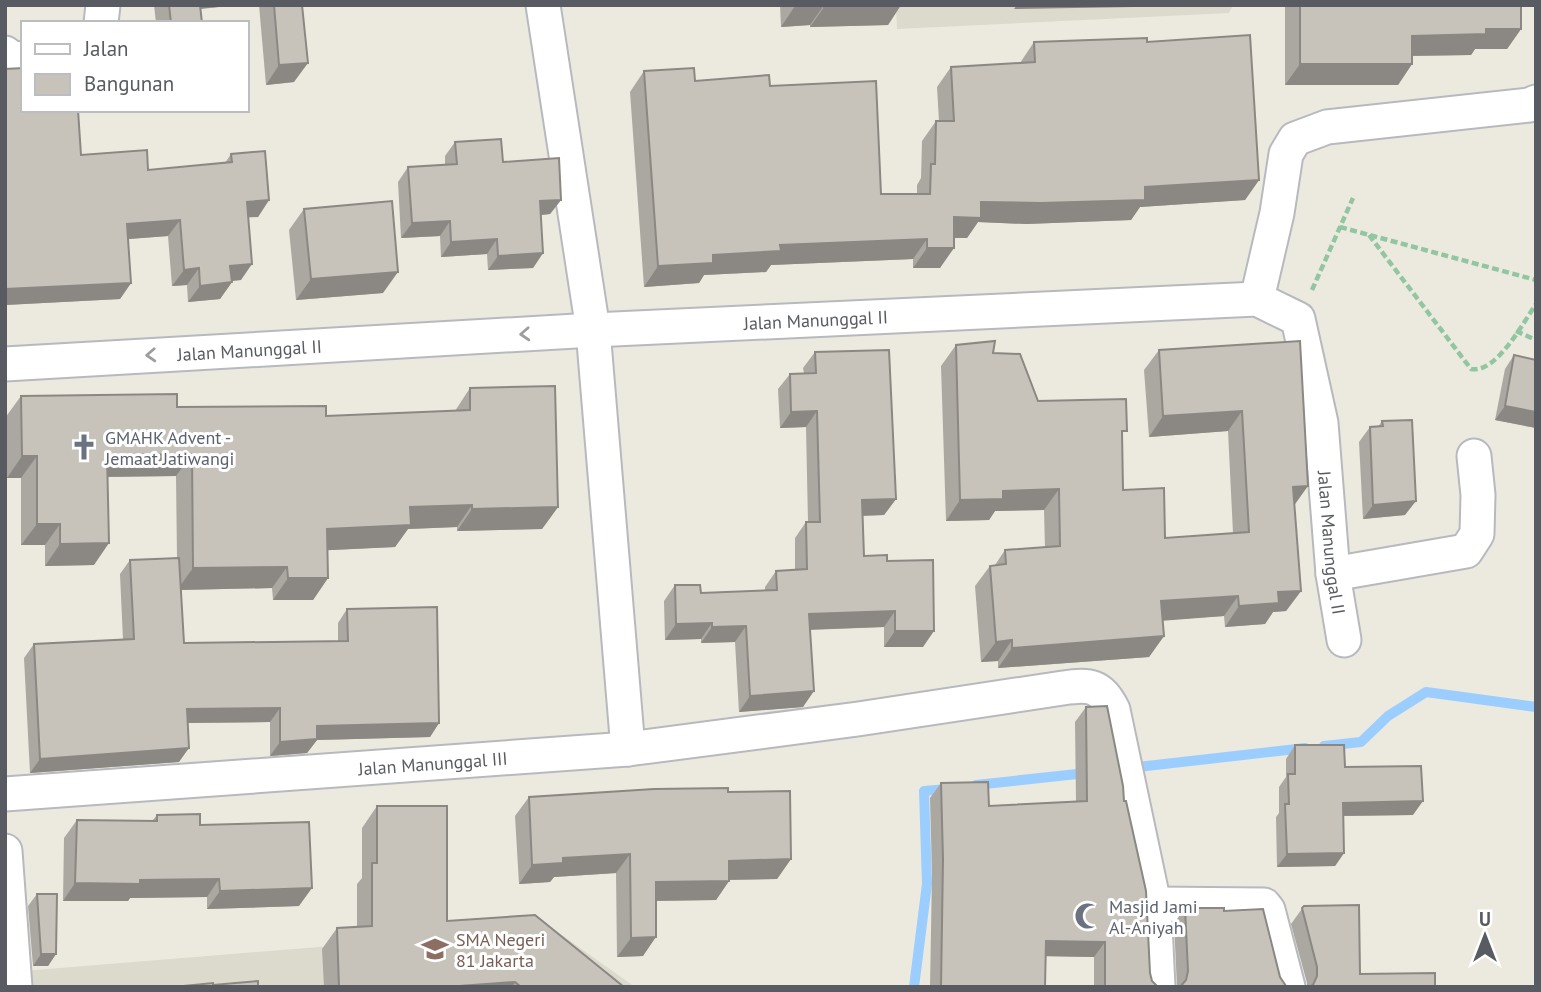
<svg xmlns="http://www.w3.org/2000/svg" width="1541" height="992" font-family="'PT Sans',sans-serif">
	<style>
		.education { fill: #dcd9cd }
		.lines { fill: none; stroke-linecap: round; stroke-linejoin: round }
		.stream { stroke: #9bceff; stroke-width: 10 }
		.minor-casing { stroke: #b7b9bf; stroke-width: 37 }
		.path { stroke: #92c6a3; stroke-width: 4.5; stroke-dasharray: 7 3.5; stroke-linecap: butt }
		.minor { stroke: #fff; stroke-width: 33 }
		.wall { fill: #aba8a1 }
		.shaded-wall { fill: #8b8883 }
		.building { fill: #c7c3bb; stroke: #8b8883; stroke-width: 2 }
		.oneway { stroke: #9b9da0 }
		.labels { text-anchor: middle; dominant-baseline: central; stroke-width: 6; stroke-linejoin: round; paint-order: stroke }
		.street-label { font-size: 18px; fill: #585b61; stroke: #fff }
		.worship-label { font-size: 18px; fill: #5b616d; stroke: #fff; text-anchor: start }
		.education-label { font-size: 18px; fill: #785e54; stroke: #fff; text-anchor: start }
	</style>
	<rect width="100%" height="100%" fill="#eceade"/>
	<!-- education -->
	<g class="education">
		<path d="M896,5H1233L1229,13L897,29Z"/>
		<path d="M552,928L635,987H24L23,971Z"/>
	</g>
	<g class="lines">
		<!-- stream -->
		<g class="stream">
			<path d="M1324,746L1361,742L1388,716L1426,692L1536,707"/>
			<path d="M1129,768L1305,748"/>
			<path d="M976,785L1086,773"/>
			<path d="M914,987L927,884L924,791L947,789"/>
		</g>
		<!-- minor casing -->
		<g class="minor-casing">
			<g id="minor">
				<path d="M543,5L593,330L628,749"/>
				<path d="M101,23L103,5"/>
				<path d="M5,53L11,58L23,59"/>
				<path d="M1257,299L1277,213L1286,154L1295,139L1327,127L1529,105L1536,102"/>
				<path id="s1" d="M5,364L593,330L1257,299L1298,319L1321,423L1333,574L1344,640"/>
				<path d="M1333,574L1466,551L1477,534L1478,495L1474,456"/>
				<path id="s2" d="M5,794L628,749L858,719L1063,688C1090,684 1101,685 1113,710L1154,904L1158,987"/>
				<path d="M5,851L15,987"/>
				<path d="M1154,904L1264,905L1268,910L1288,987"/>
			</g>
		</g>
		<!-- path -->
		<g class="path">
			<path d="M1340,227L1536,280"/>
			<path d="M1369,235L1471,369C1496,374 1523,323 1536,304"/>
			<path d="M1312,290L1353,198"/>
			<path d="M1516,331L1536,340"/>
		</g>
		<!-- minor -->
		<use href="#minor" class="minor"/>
	</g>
	<!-- wall -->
	<g class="wall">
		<path d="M154,5H239L201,9L202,23H156Z"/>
		<path d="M259,5H302L294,82L266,85Z"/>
		<path d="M780,5H901L888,25L810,27V25L781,27Z"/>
		<path d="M1285,5H1521V29L1507,49H1475L1471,55L1412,56V64L1398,85H1285Z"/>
		<path d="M1034,42H1147L1259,180L1245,200L1140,207L1131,220L1026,224L978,222L967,238H954L940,268H913V259L771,265L766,272L704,275L699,283L644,287L630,92L644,71L695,81L770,86L881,194H917V185L921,178L922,141L936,121H939L937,87L951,67L1020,63Z"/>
		<path d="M5,69L81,155L148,170L225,163L231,154L269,200L258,217H248L241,280L232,281V282L220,299L188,302L187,285L172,286L168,236L128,239L131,283L120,299L5,305Z"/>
		<path d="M455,142L503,162L561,200L550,214L541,215L543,253L533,268L488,270L487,254L441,257L440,236L401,238L398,182L408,167L445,165V156Z"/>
		<path d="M304,209L383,293L296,300L289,230Z"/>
		<path d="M1300,341L1294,506L1301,591L1286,611L1273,612L1265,624L1225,627L1224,616L1163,620L1164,636L1149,657L998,668V661L981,662L975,586L990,566L995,565L1005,550L1045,548L1044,510L995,511L989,520L946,521L941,366L956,345L993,353L1038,401L1122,438L1123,490L1165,538L1233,533L1228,431L1149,437L1144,370L1159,350Z"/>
		<path d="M815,352L896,499L884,515L863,516L864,556L887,561L923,647H884V627L810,630L803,707L739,712L735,642L701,643V639L665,640L664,601L675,585L701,593L765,591V587L776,571L795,570V538L806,522H808L806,427L780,428L778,389L790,374L804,373L803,368Z"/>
		<path d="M1514,355L1536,428L1495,420L1505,369Z"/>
		<path d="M470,388L558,507L542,529L457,531V527L408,529L395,547L328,550V578L313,600H273L272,588L181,590L184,643L338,641V623L347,609L439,723L430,737L317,740L307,753L270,756V722L188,723L179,762L30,773L24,658L34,644L123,640L120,574L130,560L177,558L176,476L108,477L94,565L45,566V545H21V478H7L5,418L21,396L326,416L455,411Z"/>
		<path d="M1382,421L1405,515L1363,519L1359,442L1370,427H1378Z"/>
		<path d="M1086,707L1124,801L1150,973L1152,981L1158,987H1094V957L1046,956L1045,987H930L932,874L930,798L941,783L989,806L1076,802L1075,722Z"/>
		<path d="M1295,745L1345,767L1413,815L1343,816L1344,853L1335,866L1277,867L1276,817L1279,813V787L1286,777V759Z"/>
		<path d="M728,792L791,859L777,879L729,880V881L716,900L656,901L643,956L617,957L616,873L554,877L550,882L519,884L515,816L529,797Z"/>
		<path d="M377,806L447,921L624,987H324L322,949L337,928L357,927V884L362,878V828Z"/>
		<path d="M157,815L200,825L299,906L207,909V897L130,898L128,901H63L64,838L77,820L152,821Z"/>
		<path d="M37,894L56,954L48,966H33L28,906Z"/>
		<path d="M1304,906L1360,974L1435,987H1307V983L1291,924Z"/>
		<path d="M1185,908L1224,911L1288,987H1177L1174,923Z"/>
	</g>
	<!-- shaded-wall -->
	<g class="shaded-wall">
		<path d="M189,5H239L186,10Z"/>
		<path d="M824,5L810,25L781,27L795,6Z"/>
		<path d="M875,5H901L888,25L810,27L824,7Z"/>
		<path d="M1017,5H1135L1134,7L1014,9Z"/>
		<path d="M1486,29H1521L1507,49H1475L1471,55L1398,56L1412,36Z"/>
		<path d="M308,63L294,82L266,85L279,65Z"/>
		<path d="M1300,64H1412L1398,85H1285Z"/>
		<path d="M1259,180L1245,200L1140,207L1131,220L1026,224L978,222L967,238H940L954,217L981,202L1145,187Z"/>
		<path d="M269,200L258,217L236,218L247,202Z"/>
		<path d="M561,200L550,214L530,216L540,201Z"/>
		<path d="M180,220L168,236L116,240L127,224Z"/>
		<path d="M450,221L440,236L401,238L412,223Z"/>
		<path d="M497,239L487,254L441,257L451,242Z"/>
		<path d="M927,239L913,259L771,265L766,272L704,275L699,283L644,287L658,266L713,255L780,245Z"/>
		<path d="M927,248H954L940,268H913Z"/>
		<path d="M543,253L533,268L488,270L498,256Z"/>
		<path d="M252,264L241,280L219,282L230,266Z"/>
		<path d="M199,268L187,285L172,286L184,270Z"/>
		<path d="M398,272L383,293L296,300L311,279Z"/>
		<path d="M232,282L220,299L188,302L200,286Z"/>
		<path d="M131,283L120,299L5,305V289Z"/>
		<path d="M1505,406L1536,412V428L1495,420Z"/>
		<path d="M817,411L806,427L780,428L791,412Z"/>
		<path d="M1242,411L1228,431L1149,437L1163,416Z"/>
		<path d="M192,454L176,476L92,477L107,455Z"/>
		<path d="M22,456H37L21,478H7Z"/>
		<path d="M1308,486L1293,507V487Z"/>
		<path d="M1059,489L1044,510L995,511L989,520L946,521L960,500L1003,491Z"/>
		<path d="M896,499L884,515L851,516L862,500Z"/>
		<path d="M1416,501L1405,515L1363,519L1373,505Z"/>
		<path d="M472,505L457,527L408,529L395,547L312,551L327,529L410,507Z"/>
		<path d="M558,507L542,529L457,531L472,509Z"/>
		<path d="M37,524H60L45,545H21Z"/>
		<path d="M109,543L94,565L45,566L60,544Z"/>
		<path d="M287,567L272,588L177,590L193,568Z"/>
		<path d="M288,578H328L313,600H273Z"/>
		<path d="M1301,591L1286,611L1273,612L1265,624L1225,627L1239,606L1278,592Z"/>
		<path d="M1238,596L1224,616L1147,622L1161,601Z"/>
		<path d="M895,611L884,627L798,630L809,614Z"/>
		<path d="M712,623L701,639L665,640L676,624Z"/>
		<path d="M746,626L735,642L701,643L712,627Z"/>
		<path d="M895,631H934L923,647H884Z"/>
		<path d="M1164,636L1149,657L998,668L1012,648Z"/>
		<path d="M1012,640L998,661L981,662L996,642Z"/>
		<path d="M814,691L803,707L739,712L750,696Z"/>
		<path d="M280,708L270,722L177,723L187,709Z"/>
		<path d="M439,723L430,737L317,740L307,753L270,756L280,742L317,726Z"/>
		<path d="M189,748L179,762L30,773L40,759Z"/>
		<path d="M1423,801L1413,815L1334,816L1343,803Z"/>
		<path d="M1344,853L1335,866L1277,867L1287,854Z"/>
		<path d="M630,854L616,873L554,877L550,882L519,884L532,865L563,858Z"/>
		<path d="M791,859L777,879L715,880L729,861Z"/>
		<path d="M219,879L207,897L130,898L128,901H63L75,883L140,880Z"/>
		<path d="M729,881L716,900L643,901L656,882Z"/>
		<path d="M312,888L299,906L207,909L220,891Z"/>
		<path d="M656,937L643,956L617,957L631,938Z"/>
		<path d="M1046,941L1105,942L1094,957L1035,956Z"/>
		<path d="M41,954H56L48,966H33Z"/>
		<path d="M515,982L512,987H445Z"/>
	</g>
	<!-- building -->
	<g class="building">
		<path d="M169,5H200L202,23H171Z"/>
		<path d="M274,5H302L308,63L279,65Z"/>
		<path d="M795,5H820L795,6Z"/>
		<path d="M824,5H875L824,7Z"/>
		<path d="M1300,5H1521V29H1486V34L1412,36V64H1300Z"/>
		<path d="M1250,35L1259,180L1145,187V200L1041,203L981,202V218L954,217V248H927V239L780,245L781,251L713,255V263L658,266L644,71L694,68L695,81L769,75L770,86L876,81L881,194H930L931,164H935L936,121H954L951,67L1035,62L1034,42L1147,38V42Z"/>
		<path d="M23,68V110H78L81,155L147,150L148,170L232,162L231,154L265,151L269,200L247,202L252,264L230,266L232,282L200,286L199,268L184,270L180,220L127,224L131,283L5,289V69Z"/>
		<path d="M501,139L503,162L559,158L561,200L540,201L543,253L498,256L497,239L451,242L450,221L412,223L408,167L457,164L455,142Z"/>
		<path d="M392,201L398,272L311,279L304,209Z"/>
		<path d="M995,341L993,353L1020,354L1038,401L1126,399L1127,431H1122L1123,490L1164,488L1165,538L1249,532L1242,411L1163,416L1159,350L1300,341L1308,486L1293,487L1301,591L1278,592L1279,603L1239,606L1238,596L1161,601L1164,636L1012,648V640L996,642L990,566L1006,564L1005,550L1060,546L1059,489L1003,491V499L960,500L956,345Z"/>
		<path d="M889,350L896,499L862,500L864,556L887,555V561L933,560L934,631H895V611L809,614L814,691L750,696L746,626L712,627V623L676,624L675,585H700L701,593L777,590L776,571L807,569L806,522H820L817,411L791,412L790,374L816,373L815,352Z"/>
		<path d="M1514,355L1536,360V412L1505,406Z"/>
		<path d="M555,386L558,507L472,509V505L410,507L411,525L327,529L328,578H288L287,567L193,568L192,454L107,455L109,543L60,544V524H37V456H22L21,396L177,394V407L326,406V416L470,410V388Z"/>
		<path d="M1412,420L1416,501L1373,505L1370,427L1383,426L1382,421Z"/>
		<path d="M179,558L184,643L348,641L347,609L437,607L439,723L317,726V739L280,742V708L187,709L189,748L40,759L34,644L134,639L130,560Z"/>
		<path d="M1107,706L1123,786L1124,801H1126L1146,891L1150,973L1152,981L1158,987H1105V942L1046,941L1045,987H941L943,859L941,783L988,782L989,806L1087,801L1086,707Z"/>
		<path d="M1295,745H1344L1345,767L1421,766L1423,801L1343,803L1344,853L1287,854L1285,804H1289L1288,774H1295Z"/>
		<path d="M728,788V792L790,791L791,859L729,861V881L656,882V937L631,938L630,854L563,858V863L532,865L529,797L654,789Z"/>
		<path d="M377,806H447V921L535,915L624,987H521L515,982L445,987H339L337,928L372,926V863H377Z"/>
		<path d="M200,814V825L309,822L312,888L220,891L219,879L140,880V884L75,883L77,820L157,821V815Z"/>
		<path d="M37,894H57L56,954H41Z"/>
		<path d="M1359,905L1360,974L1435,973V987H1309L1313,985L1317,976V967L1302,908L1304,906Z"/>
		<path d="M1185,908H1224V911L1263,909L1280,977L1286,986L1288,987H1180L1186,980L1188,971Z"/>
		<path d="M258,981V987H173L213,983V985Z"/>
	</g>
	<!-- one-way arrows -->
	<defs><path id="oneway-chevron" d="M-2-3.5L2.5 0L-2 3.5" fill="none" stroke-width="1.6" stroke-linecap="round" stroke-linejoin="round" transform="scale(1.75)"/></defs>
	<g class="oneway">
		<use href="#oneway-chevron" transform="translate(525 334) rotate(177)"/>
		<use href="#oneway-chevron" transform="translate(151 355) rotate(177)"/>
	</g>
	<!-- icons -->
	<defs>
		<g id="church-bare" transform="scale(2.1)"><path d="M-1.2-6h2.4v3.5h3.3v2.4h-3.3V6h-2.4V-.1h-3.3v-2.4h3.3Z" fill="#6b7280" stroke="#fff" stroke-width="2.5" paint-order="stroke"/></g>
		<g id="mosque-bare" transform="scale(2.1)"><path d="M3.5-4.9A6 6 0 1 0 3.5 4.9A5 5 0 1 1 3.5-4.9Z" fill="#6b7280" stroke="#fff" stroke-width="2.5" paint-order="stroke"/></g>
		<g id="school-bare" transform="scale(2.1)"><path d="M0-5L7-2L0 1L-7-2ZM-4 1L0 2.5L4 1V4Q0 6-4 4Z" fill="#8d6e63" stroke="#fff" stroke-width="2.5" paint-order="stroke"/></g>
	</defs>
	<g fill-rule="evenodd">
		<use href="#church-bare" x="84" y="447"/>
		<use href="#mosque-bare" x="1088" y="916"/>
		<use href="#school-bare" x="435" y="949"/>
	</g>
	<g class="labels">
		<!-- street labels -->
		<g class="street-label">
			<text stroke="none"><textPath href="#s1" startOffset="812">Jalan Manunggal II</textPath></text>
			<text stroke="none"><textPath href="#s1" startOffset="245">Jalan Manunggal II</textPath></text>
			<text stroke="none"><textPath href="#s1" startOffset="1526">Jalan Manunggal II</textPath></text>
			<text stroke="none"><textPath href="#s2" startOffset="429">Jalan Manunggal III</textPath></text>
		</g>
		<!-- worship labels -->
		<g class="worship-label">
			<text x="105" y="437">GMAHK Advent -<tspan x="105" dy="21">Jemaat Jatiwangi</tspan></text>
			<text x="1109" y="906">Masjid Jami<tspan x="1109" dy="21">Al-Aniyah</tspan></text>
		</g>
		<!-- education labels -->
		<g class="education-label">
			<text x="456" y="939">SMA Negeri<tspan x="456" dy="21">81 Jakarta</tspan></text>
		</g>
	</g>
	<!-- border -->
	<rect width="1541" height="992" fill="none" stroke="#585b61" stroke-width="14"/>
	<!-- legend -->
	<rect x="21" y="21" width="228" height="91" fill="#ffffff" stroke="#bcbdc0" stroke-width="2"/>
	<rect x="35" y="44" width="35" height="10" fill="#ffffff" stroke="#bcbdc0" stroke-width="2"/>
	<text x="84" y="56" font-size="21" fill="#585b61">Jalan</text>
	<rect x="35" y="74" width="35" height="21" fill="#c7c3bb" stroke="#bcbdc0" stroke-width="2"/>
	<text x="84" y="91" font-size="21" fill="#585b61">Bangunan</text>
	<!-- north arrow -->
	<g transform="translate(1485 936)" stroke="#ffffff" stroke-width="5" paint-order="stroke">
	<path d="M0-5L12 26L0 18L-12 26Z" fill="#585b61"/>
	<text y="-10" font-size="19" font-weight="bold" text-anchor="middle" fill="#585b61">U</text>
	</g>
</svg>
